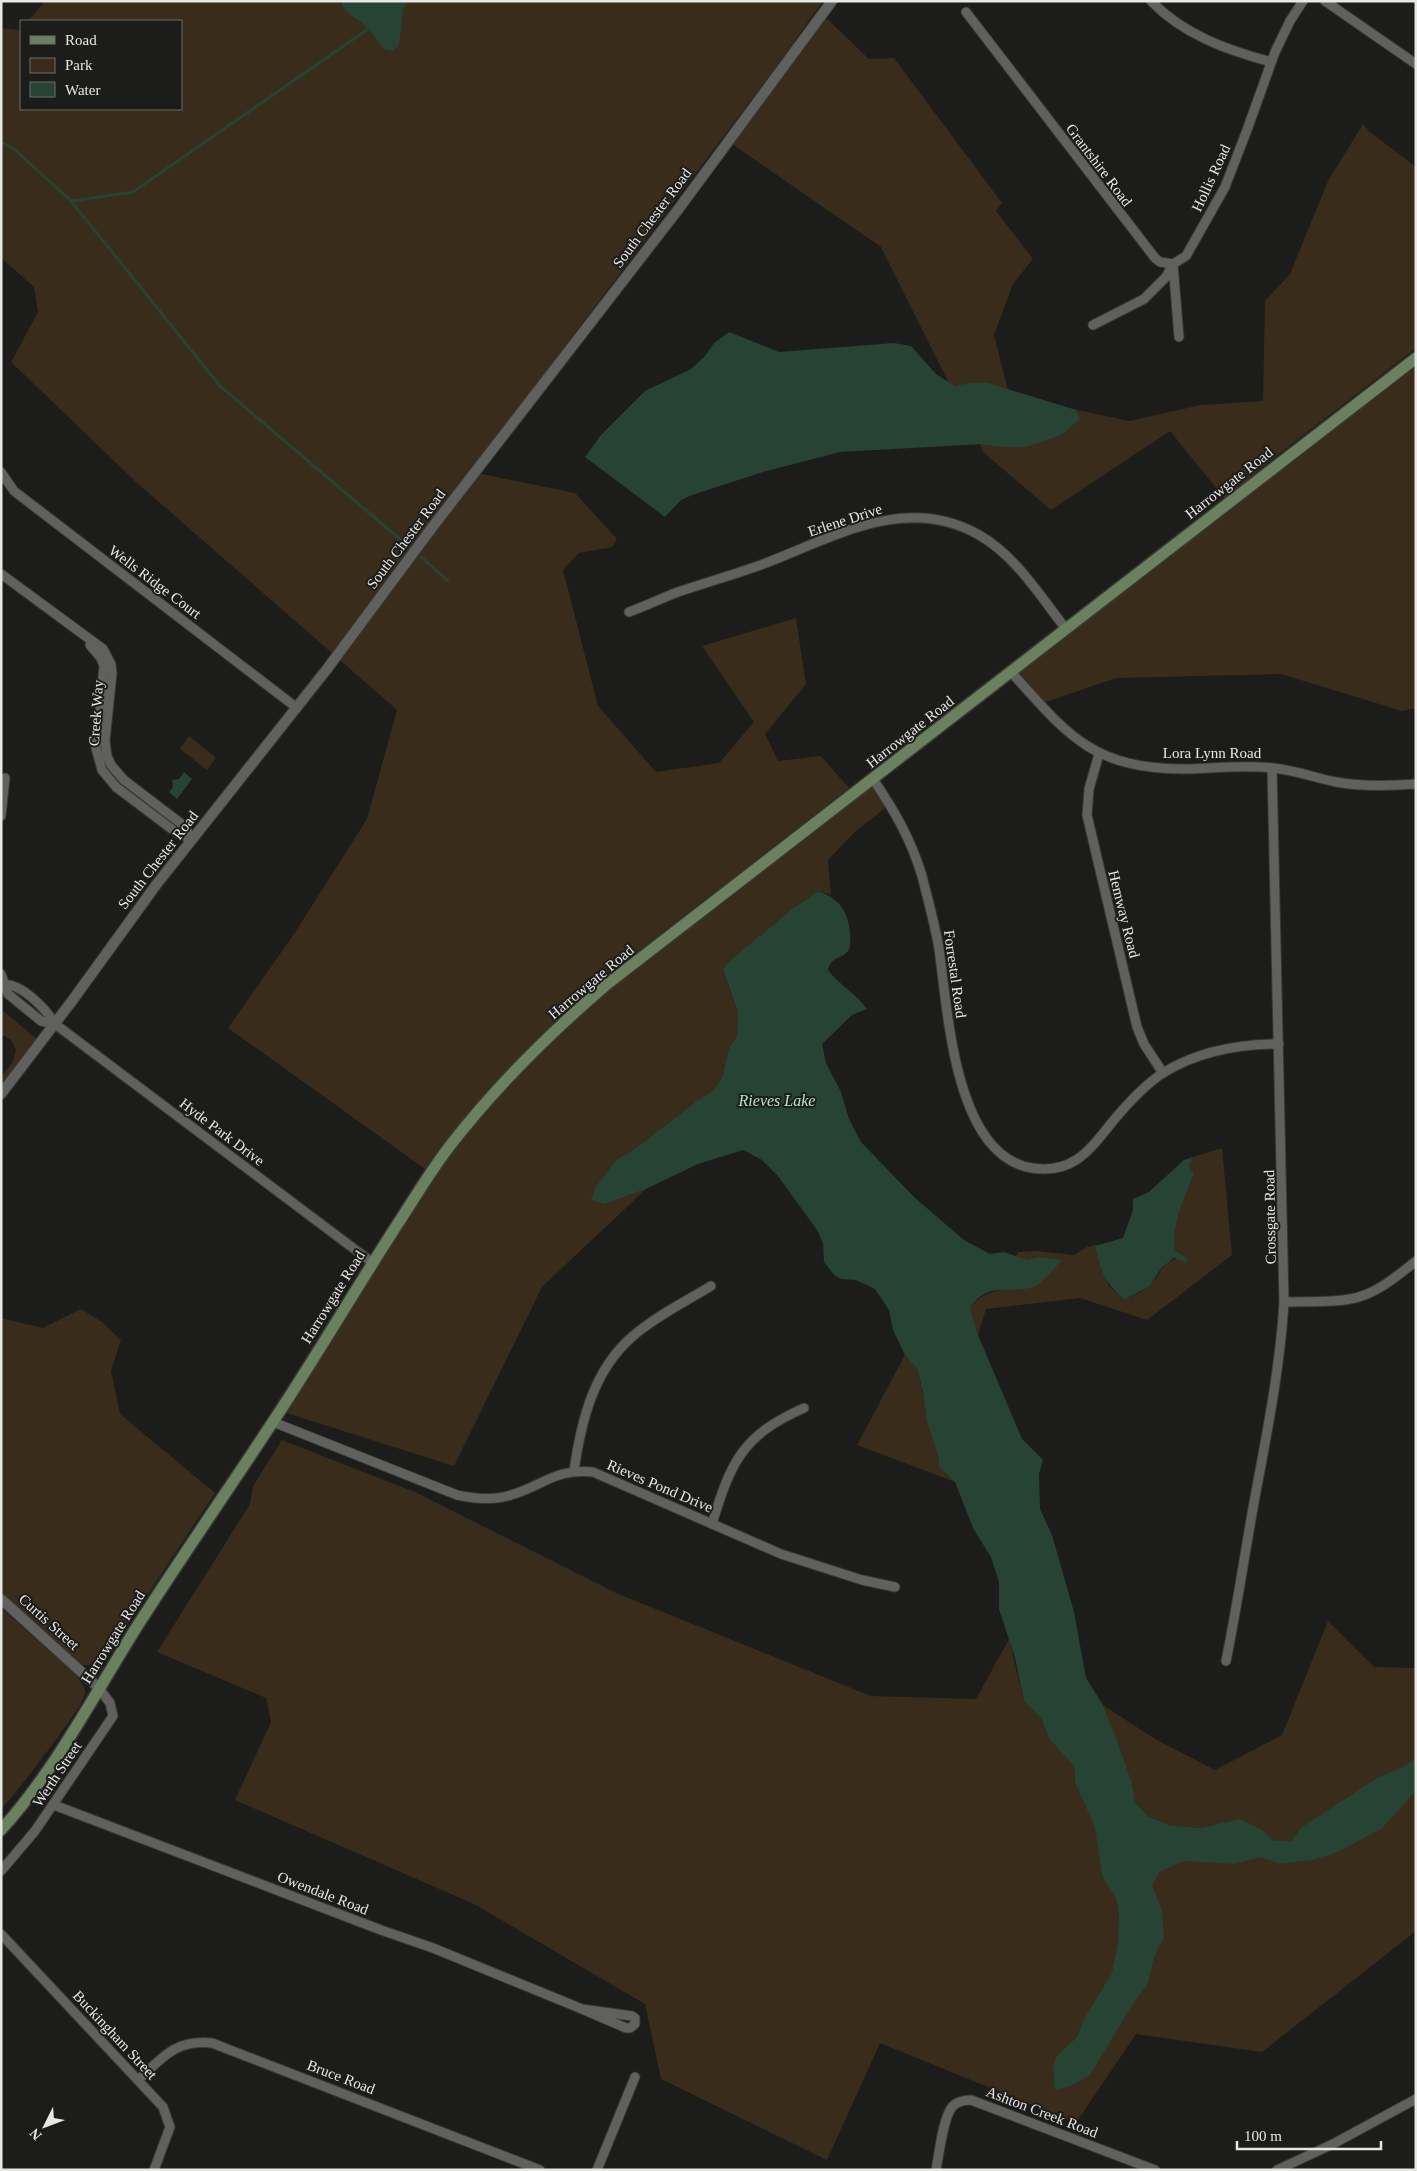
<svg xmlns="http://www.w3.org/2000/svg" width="1417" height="2171" font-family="Georgia,serif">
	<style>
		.green { fill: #392c1a }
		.water { fill: #274333 }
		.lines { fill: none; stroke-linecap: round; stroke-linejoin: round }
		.stream { stroke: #274333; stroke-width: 3 }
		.minor-casing { stroke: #383836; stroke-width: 11 }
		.tertiary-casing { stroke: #383836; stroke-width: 12 }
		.secondary-casing { stroke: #383836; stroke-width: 14 }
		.minor { stroke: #60615e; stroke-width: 9 }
		.tertiary { stroke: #60615e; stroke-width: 10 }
		.secondary { stroke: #6a805e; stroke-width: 11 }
		.labels { text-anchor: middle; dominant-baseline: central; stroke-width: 4; stroke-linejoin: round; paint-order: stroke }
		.street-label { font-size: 15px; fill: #e7e7e6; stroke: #1c1c1a }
		.water-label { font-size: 16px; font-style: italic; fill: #b1e8c6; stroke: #1c1c1a }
	</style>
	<rect width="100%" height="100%" fill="#1c1c1a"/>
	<!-- green -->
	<g class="green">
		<path d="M45,1H823L776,67L416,543L477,473L575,493L617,539L612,547L579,553L563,570L598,706L656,772L719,763L754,722L702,646L796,618L806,684L765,734L778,761L821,756L849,788L629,958L506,1071L448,1138L425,1169L228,1028L294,934L367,819L397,710L136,482L11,362L38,312L34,287L1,258V28L20,30L21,29V109H181V21H28Z"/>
		<path d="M824,16L869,59L894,58L1002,203L996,211L1033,259L1013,284L994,335L1008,390L1059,406L1129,421L1201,405L1263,401L1265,301L1290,274L1328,181L1363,124L1370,132L1416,167V348L1261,468L1225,499L1170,431L1051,510L984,453L881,247L729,142Z"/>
		<path d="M1416,358V708L1402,711L1281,674L1116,678L1040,704L1011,672Z"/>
		<path d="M189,736L216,758L207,770L180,749Z"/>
		<path d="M873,779L890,804L854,833L828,860L831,895L818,891L792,909L726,964L723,971L738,1012L737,1036L729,1047L723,1075L714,1091L694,1103L632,1151L617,1159L596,1186L605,1204L646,1189L542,1287L454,1466L280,1411L448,1148L574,1014Z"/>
		<path d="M1,1009L37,1039L1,1086V1077L12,1063L16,1050L11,1040L1,1034Z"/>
		<path d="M1222,1148L1232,1255L1147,1320L1080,1298L986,1309L978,1335L970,1307C986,1288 1008,1288 1031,1288L1013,1261L1018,1252L1037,1251L1074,1255L1087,1247L1096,1245L1103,1251L1108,1285L1124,1300C1132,1296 1142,1292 1149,1286C1166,1272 1156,1259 1188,1258L1175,1251C1172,1223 1184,1199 1194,1174L1189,1165L1193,1157Z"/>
		<path d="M81,1309L102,1322L121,1340L111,1371L120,1414L215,1493L101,1665H81L1,1591V1318L43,1328Z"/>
		<path d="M905,1355L917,1369L938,1455L939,1467L955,1482L857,1445Z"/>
		<path d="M282,1440L417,1493L616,1593L871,1696L976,1699L1009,1639L1024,1701L1041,1718L1049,1739L1074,1766L1075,1782L1095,1827L1140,1856L1212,1825L1200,1828L1169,1825L1148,1816L1135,1802L1132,1783L1103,1705L1155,1739L1215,1770L1282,1735L1328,1621L1374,1667L1416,1668V1931L1262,2052L1136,2034L1076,2123L880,2043L827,2160L661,2079L645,2004L474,1904L235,1800L271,1722L266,1698L157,1652L250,1504L253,1486Z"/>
		<path d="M1,1608L76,1675C80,1680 85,1686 85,1693C84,1707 14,1795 1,1810Z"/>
	</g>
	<!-- water -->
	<g class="water">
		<path d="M341,1H409L403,9L399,45L393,51L385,50C379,42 373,34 366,27C357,17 344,15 341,1Z"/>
		<path d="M729,332L779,352L894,343L911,346L936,374L955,386L970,383H988L1076,410L1080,419L1061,435L1026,447H1005L982,444L840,452L763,472L692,495L681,500L665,517L585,457L601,435L645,391L691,369L705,356L714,343Z"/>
		<path d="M184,772L192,779L177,799L169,792L173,787L172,780L179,779Z"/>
		<path d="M818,891C839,898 849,912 850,934C850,939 851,945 849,949C844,960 831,955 828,970C839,985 857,994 867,1009L852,1015L822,1044L826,1063L841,1092L849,1119L861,1142L914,1197L964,1240L990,1254L1004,1252L1028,1260L1038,1257L1062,1260C1054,1268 1042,1285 1030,1288C1006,1293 989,1282 970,1307L978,1335L1022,1439L1043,1460L1039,1474L1040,1509L1052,1535L1074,1612L1086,1678L1103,1705L1115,1735L1132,1783L1135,1802L1148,1816L1169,1825L1200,1828L1240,1819L1261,1829L1274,1841H1291L1302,1827L1377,1778L1405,1766L1416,1758V1791L1381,1829L1338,1852L1312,1860L1280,1864L1261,1857L1235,1864L1184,1861L1159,1872L1152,1885L1162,1911L1164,1937L1154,1957L1148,1984L1134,2002L1090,2075L1071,2086L1055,2090L1053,2069L1056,2057L1077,2037L1084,2019L1112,1973L1118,1942L1119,1916L1116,1897L1102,1876L1095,1828L1075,1782L1074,1766L1049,1739L1041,1718L1024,1701L1015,1658L999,1609V1582L991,1557L974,1530L955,1482L939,1467L938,1455L927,1421L923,1392L917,1369L905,1355L893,1330L889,1310L875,1289L856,1280L841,1279L834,1275L824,1262L823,1243L817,1230L778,1176L762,1160L743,1150L698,1164L646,1189L605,1204L591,1200L596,1186L617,1159L632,1151L694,1103L714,1090L723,1075L729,1047L737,1036L738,1012L723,970L726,964L792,909Z"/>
		<path d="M1193,1157L1189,1165L1194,1174C1184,1199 1172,1223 1175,1251L1188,1258L1187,1263L1174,1258L1162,1267L1150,1286L1124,1300C1104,1281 1101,1273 1095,1246L1123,1238L1133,1210V1199L1149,1192L1184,1160Z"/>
	</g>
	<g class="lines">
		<!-- stream -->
		<g class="stream">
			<path d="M1,142L13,148L71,201L220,386L408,546"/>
			<path d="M71,201L133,192L368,29"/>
			<path d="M421,557L448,581"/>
		</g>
		<!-- minor casing -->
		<g class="minor-casing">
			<g id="minor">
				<path d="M1151,1C1184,35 1227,50 1271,62"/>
				<path d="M1325,1L1416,64"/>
				<path d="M966,12L1155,258L1160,262L1173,264L1179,337"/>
				<path d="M1093,325L1144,299L1166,277L1173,264L1186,256L1225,187L1247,130L1275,52L1290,21L1303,1"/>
				<path d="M1,472L14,491L297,708"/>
				<path d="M1,574L103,649L111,664L112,673L105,741L107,756L111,765L124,780L183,825L192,839"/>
				<path d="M629,612C646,606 662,598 678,592C705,583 732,575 758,566C829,540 904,492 979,535C1016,556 1040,596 1066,629"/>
				<path d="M90,645L101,658L104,666L96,748L102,770L116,787L177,833L192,839"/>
				<path d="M1011,672C1067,734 1091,768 1182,769C1212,769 1243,764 1273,768C1295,770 1315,778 1336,782C1363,787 1389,786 1416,784"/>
				<path d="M1099,754L1089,789L1087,815L1137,1027L1144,1044L1163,1073"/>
				<path d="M873,779C894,810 911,839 922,876C928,900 935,925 939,949C948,1010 954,1156 1032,1168C1078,1175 1093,1144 1119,1114C1132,1099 1146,1084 1163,1073C1197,1052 1239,1044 1279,1044"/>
				<path d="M1,816L5,778"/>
				<path d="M1,974L8,994L41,1021L55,1024"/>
				<path d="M1,985C20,981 46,1009 55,1024L373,1263"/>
				<path d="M1284,1302C1306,1301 1329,1303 1350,1299C1375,1295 1396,1277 1416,1261"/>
				<path d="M273,1422L457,1495C475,1499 493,1501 511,1495C543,1486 555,1468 593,1472L781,1554L862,1580L895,1587"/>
				<path d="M574,1471C581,1422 593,1370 633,1336C656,1316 685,1302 711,1286"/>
				<path d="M712,1524C731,1461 743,1435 804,1408"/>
				<path d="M1226,1661C1237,1607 1245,1552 1255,1497C1267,1433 1280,1368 1284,1302L1272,768"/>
				<path d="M54,1805L381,1930L433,1948L582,2009L632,2016L635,2018V2024L630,2028H626L582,2009"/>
				<path d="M1,1871L35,1831L113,1716L110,1703L99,1688"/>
				<path d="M1,1934L163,2107L170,2127L154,2170"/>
				<path d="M138,2080C163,2057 176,2039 212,2043L540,2170"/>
				<path d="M597,2170L635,2077"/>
				<path d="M936,2170C939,2155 943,2116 953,2106C958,2101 964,2100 971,2100L1155,2170"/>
				<path d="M1277,2170L1333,2144L1416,2099"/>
			</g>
		</g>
		<!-- tertiary casing -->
		<g class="tertiary-casing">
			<g id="tertiary">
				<path d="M1,1094L72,1001L156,885L327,669L434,525L677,211L832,1"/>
				<path d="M1,1599L99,1688"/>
			</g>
		</g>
		<!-- secondary casing -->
		<g class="secondary-casing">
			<path id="secondary" d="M1,1830C55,1771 95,1693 138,1625C184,1553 233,1483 280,1411C320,1350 357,1287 397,1225C414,1199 430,1172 449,1147C495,1087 549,1034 606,985L1416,358"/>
		</g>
		<!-- minor -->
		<use href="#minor" class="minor"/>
		<!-- tertiary -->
		<use href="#tertiary" class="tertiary"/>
		<!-- secondary -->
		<use href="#secondary" class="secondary"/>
	</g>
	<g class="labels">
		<!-- street labels -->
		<g class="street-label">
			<text transform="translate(1099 165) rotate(53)">Grantshire Road</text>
			<text transform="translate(1211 178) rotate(-65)">Hollis Road</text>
			<text transform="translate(652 218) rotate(-53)">South Chester Road</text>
			<text transform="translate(1229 483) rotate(-38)">Harrowgate Road</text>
			<text transform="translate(845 520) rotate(-18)">Erlene Drive</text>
			<text transform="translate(406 539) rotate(-53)">South Chester Road</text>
			<text transform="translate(155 582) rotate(37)">Wells Ridge Court</text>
			<text transform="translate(96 713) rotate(-86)">Creek Way</text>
			<text transform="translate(910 732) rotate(-38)">Harrowgate Road</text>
			<text x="1212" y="753">Lora Lynn Road</text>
			<text transform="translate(158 860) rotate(-52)">South Chester Road</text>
			<text transform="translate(1124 914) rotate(76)">Hemway Road</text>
			<text transform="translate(955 974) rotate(82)">Forrestal Road</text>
			<text transform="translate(591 982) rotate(-40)">Harrowgate Road</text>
			<text transform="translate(222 1132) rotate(37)">Hyde Park Drive</text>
			<text transform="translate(1270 1217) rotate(-91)">Crossgate Road</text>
			<text transform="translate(333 1297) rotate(-58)">Harrowgate Road</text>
			<text transform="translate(660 1486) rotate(23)">Rieves Pond Drive</text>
			<text transform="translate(49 1622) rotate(42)">Curtis Street</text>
			<text transform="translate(113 1637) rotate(-58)">Harrowgate Road</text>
			<text transform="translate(57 1774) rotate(-56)">Werth Street</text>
			<text transform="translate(323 1893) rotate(21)">Owendale Road</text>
			<text transform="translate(115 2035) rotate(47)">Buckingham Street</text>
			<text transform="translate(341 2077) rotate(21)">Bruce Road</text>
			<text transform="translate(1042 2112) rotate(21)">Ashton Creek Road</text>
		</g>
		<!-- water labels -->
		<g class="water-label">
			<text x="777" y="1100">Rieves Lake</text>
		</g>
	</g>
	<!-- border -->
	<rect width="1417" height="2171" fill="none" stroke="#e7e7e6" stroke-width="5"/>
	<!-- legend -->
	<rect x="20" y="20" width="162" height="90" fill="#1c1c1a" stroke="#6d6d6c"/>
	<rect x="30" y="36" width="25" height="8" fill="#6a805e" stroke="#6d6d6c"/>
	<text x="65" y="45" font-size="15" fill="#e7e7e6">Road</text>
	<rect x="30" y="58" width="25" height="15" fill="#392c1a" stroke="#6d6d6c"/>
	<text x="65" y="70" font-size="15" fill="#e7e7e6">Park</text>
	<rect x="30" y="82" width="25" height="15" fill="#274333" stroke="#6d6d6c"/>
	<text x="65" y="95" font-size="15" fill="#e7e7e6">Water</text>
	<!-- north arrow -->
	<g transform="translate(45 2126) rotate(228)" stroke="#1c1c1a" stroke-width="4" paint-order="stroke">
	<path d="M0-4L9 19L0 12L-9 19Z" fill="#e7e7e6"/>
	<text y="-8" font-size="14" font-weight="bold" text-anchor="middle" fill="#e7e7e6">N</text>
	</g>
	<!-- scale -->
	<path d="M1237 2141v8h144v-8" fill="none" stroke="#e7e7e6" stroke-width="2.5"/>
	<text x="1244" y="2141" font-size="15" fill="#e7e7e6" stroke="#1c1c1a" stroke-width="4" paint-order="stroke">100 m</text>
</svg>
